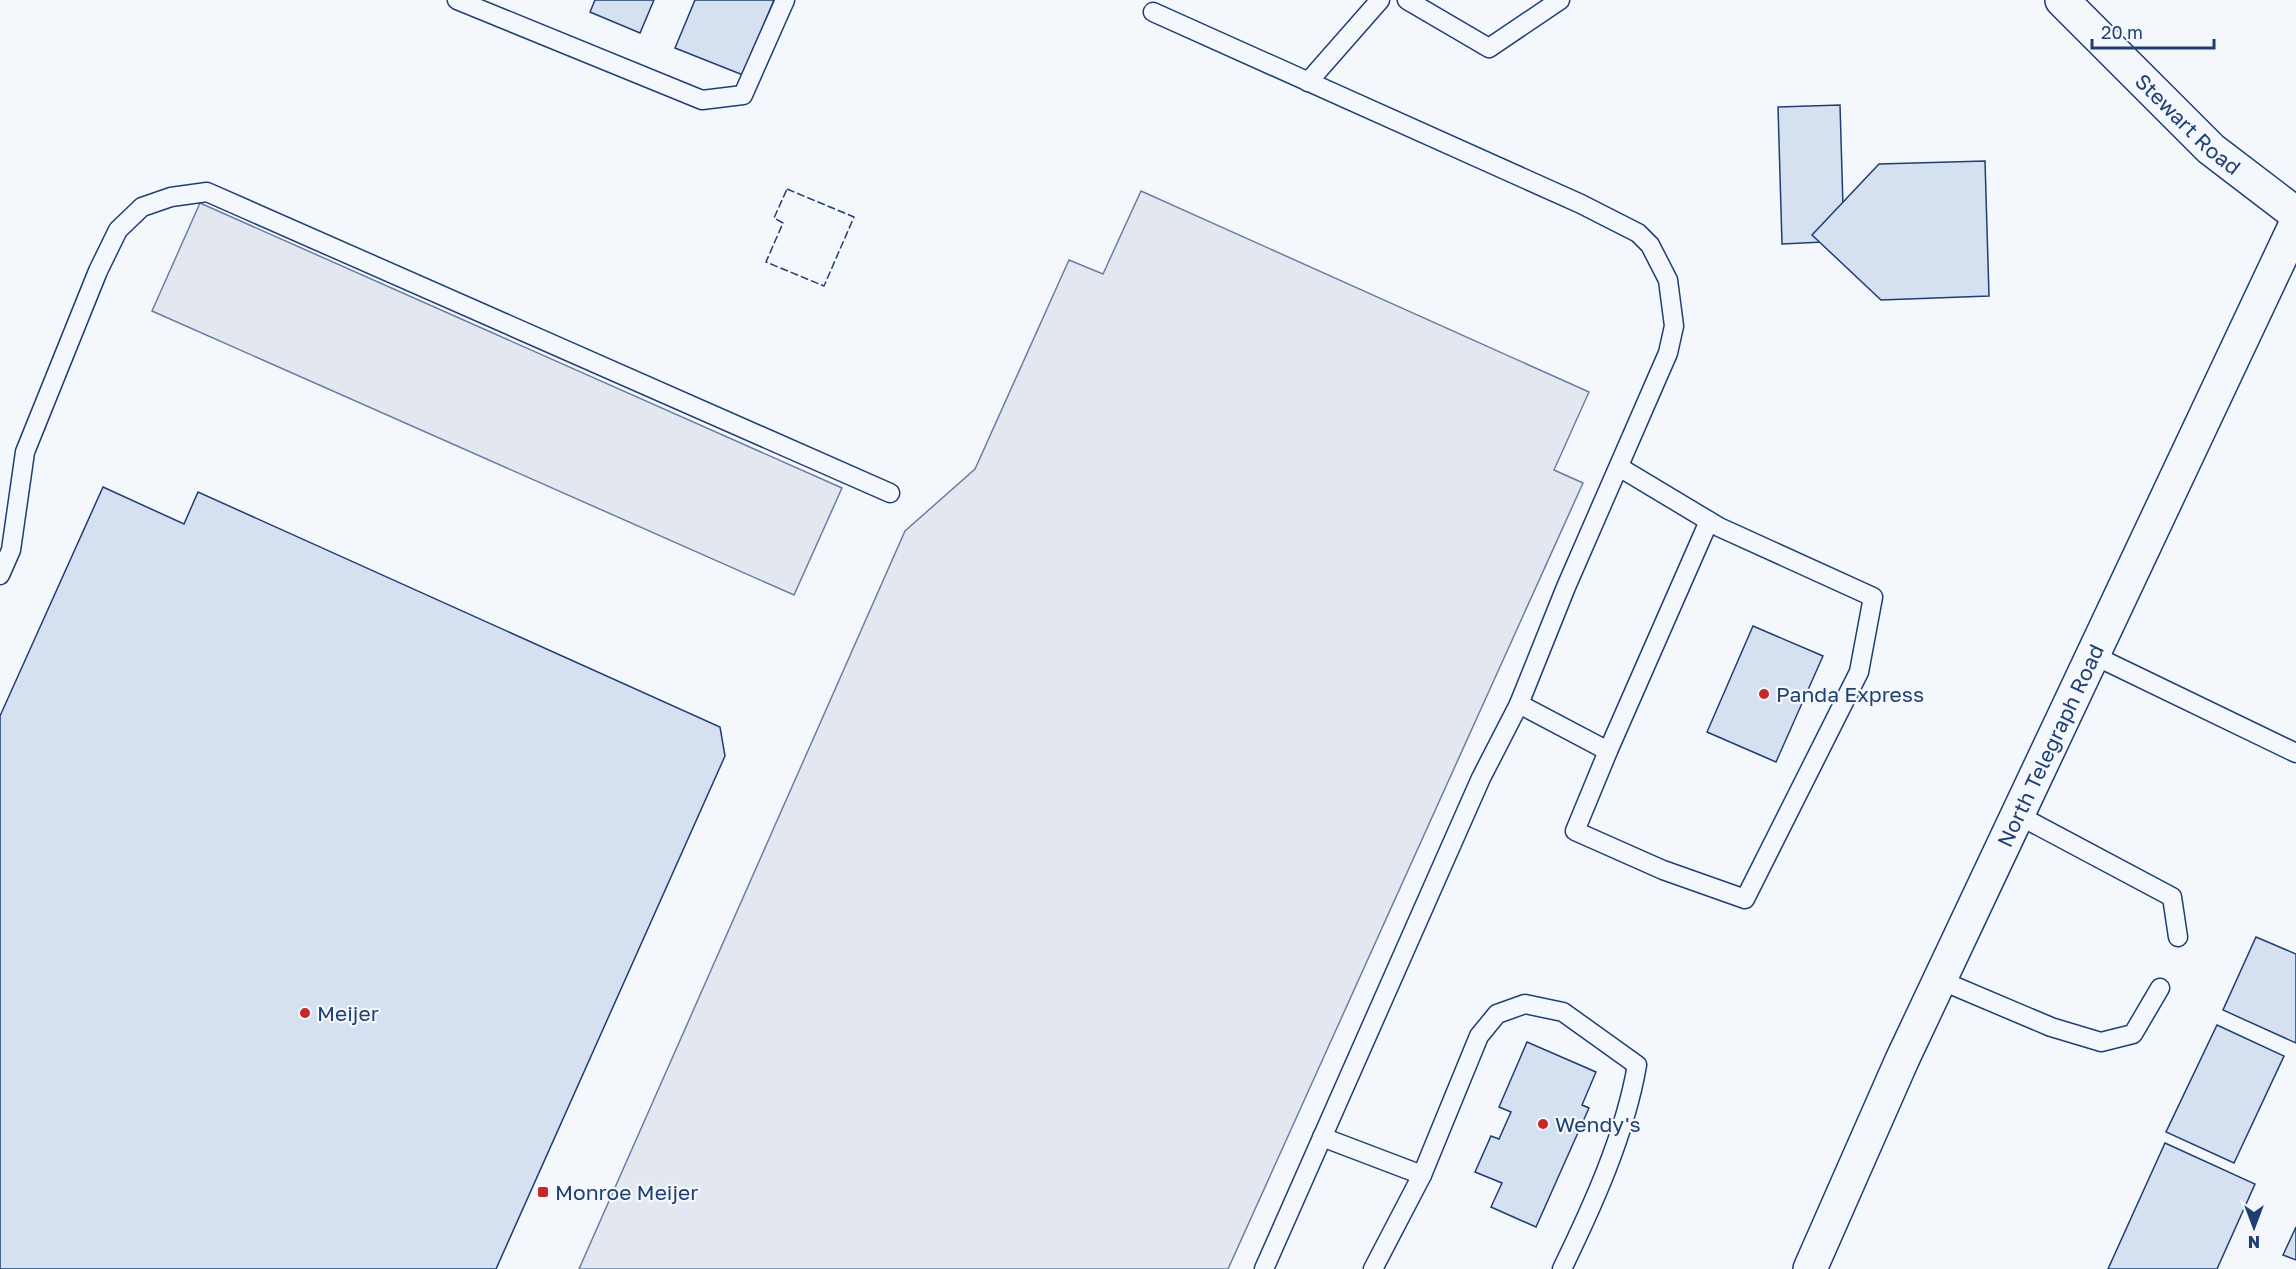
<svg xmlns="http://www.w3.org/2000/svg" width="2296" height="1269" font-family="'Golos Text',sans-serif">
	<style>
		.parking { fill: #e3e8f0; stroke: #687fa3; stroke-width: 1.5 }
		.building { fill: #d5e0f0; stroke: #1d3f73; stroke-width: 1.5 }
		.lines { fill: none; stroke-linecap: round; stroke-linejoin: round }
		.lane-casing { stroke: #1d3f73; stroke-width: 21 }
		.secondary-casing { stroke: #1d3f73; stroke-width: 36 }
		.primary-casing { stroke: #1d3f73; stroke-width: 36 }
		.lane { stroke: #f4f7fb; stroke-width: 18 }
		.secondary { stroke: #f4f7fb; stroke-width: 33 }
		.primary { stroke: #f4f7fb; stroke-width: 33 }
		.fence { stroke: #1d3f73; stroke-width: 1.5; stroke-dasharray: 8 3; stroke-linecap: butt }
		.poi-dot { fill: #c62828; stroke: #f4f7fb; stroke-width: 2 }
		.labels { text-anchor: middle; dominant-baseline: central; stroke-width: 4.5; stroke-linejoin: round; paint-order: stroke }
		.street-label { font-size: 21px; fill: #1d3f73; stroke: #f4f7fb }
		.poi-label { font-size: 21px; fill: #1d3f73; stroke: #f4f7fb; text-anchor: start }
	</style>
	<rect width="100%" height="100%" fill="#f4f7fb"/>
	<!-- parking -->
	<g class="parking">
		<path d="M1141,191L1589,392L1554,470L1583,483L1228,1269H579L905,531L975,469L1069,260L1103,274Z"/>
		<path d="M200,203L842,488L794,595L152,311Z"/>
	</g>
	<!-- building -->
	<g class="building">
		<path d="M595,0H654L640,33L590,12Z"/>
		<path d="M695,0H774L743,75L675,48Z"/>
		<path d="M1840,105L1844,241L1782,244L1778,107Z"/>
		<path d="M1985,161L1989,296L1881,300L1812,235L1879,164Z"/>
		<path d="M103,487L184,524L198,492L720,727L725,756L496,1269H0V716Z"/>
		<path d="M1753,626L1823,656L1776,762L1707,732Z"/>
		<path d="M2256,937L2296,954V1043L2223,1010Z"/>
		<path d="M2217,1025L2284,1056L2234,1163L2166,1132Z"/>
		<path d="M1527,1042L1596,1072L1582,1105L1589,1108L1536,1227L1491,1207L1502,1183L1475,1172L1491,1136L1499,1139L1511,1112L1499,1107Z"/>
		<path d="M2165,1143L2255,1184L2217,1269H2108Z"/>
		<path d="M2296,1227V1260L2283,1255Z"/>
	</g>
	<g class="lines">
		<!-- lane casing -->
		<g class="lane-casing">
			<g id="lane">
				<path d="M457,0L702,100L743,95L785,0"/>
				<path d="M1407,0L1489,48L1560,0"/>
				<path d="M1153,12L1581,204L1638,233L1650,245L1668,280L1674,326L1668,353L1566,587L1519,704L1481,778L1264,1269"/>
				<path d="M1308,82L1380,0"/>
				<path d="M0,575L11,550L25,452L98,271L118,230L142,207L171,197L207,192L890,493"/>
				<path d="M2093,655L2296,753"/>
				<path d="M1519,704L1608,751L1575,831L1663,870L1745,899L1859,672L1873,597L1719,527L1619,467"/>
				<path d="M1608,751L1709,521"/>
				<path d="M2018,815L2172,897L2178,937"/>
				<path d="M1940,980L2051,1027L2101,1042L2133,1034L2160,988"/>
				<path d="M1322,1137L1422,1175"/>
				<path d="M1373,1269L1422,1175L1479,1036L1497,1014L1525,1004L1563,1012L1637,1065C1625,1135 1593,1205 1562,1269"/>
			</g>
		</g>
		<!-- secondary casing -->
		<g class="secondary-casing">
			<g id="secondary">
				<path id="s1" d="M2062,0L2211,149L2296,214"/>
			</g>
		</g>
		<!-- primary casing -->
		<g class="primary-casing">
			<g id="primary">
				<path id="s2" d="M1810,1269L1902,1060L2296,224"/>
			</g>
		</g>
		<!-- lane -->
		<use href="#lane" class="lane"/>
		<!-- secondary -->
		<use href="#secondary" class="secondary"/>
		<!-- primary -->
		<use href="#primary" class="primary"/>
		<!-- fence -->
		<path class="fence" d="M787,189L854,217L824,286L766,262L783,223L774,218Z"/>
	</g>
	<!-- markers -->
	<g class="poi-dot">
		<circle cx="1764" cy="694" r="6"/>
		<circle cx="305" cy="1013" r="6"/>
		<circle cx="1543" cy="1124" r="6"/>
		<rect x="537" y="1186" width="12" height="12" rx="3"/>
	</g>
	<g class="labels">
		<!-- street labels -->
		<g class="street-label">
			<text stroke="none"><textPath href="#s1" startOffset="177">Stewart Road</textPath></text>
			<text stroke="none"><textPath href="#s2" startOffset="576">North Telegraph Road</textPath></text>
		</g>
		<!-- poi labels -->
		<g class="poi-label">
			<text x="1776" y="694">Panda Express</text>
			<text x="317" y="1013">Meijer</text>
			<text x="1555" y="1124">Wendy's</text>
			<text x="555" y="1192">Monroe Meijer</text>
		</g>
	</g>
	<!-- north arrow -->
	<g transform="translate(2254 1227) rotate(180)" stroke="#f4f7fb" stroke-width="4.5" paint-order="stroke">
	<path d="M0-4.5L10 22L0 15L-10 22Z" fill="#1d3f73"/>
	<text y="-9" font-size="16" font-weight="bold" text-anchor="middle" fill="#1d3f73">N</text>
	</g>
	<!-- scale -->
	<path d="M2092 39v9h122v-9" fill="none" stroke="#1d3f73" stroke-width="3"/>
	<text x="2101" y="39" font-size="18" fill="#1d3f73" stroke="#f4f7fb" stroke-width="4.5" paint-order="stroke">20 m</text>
</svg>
